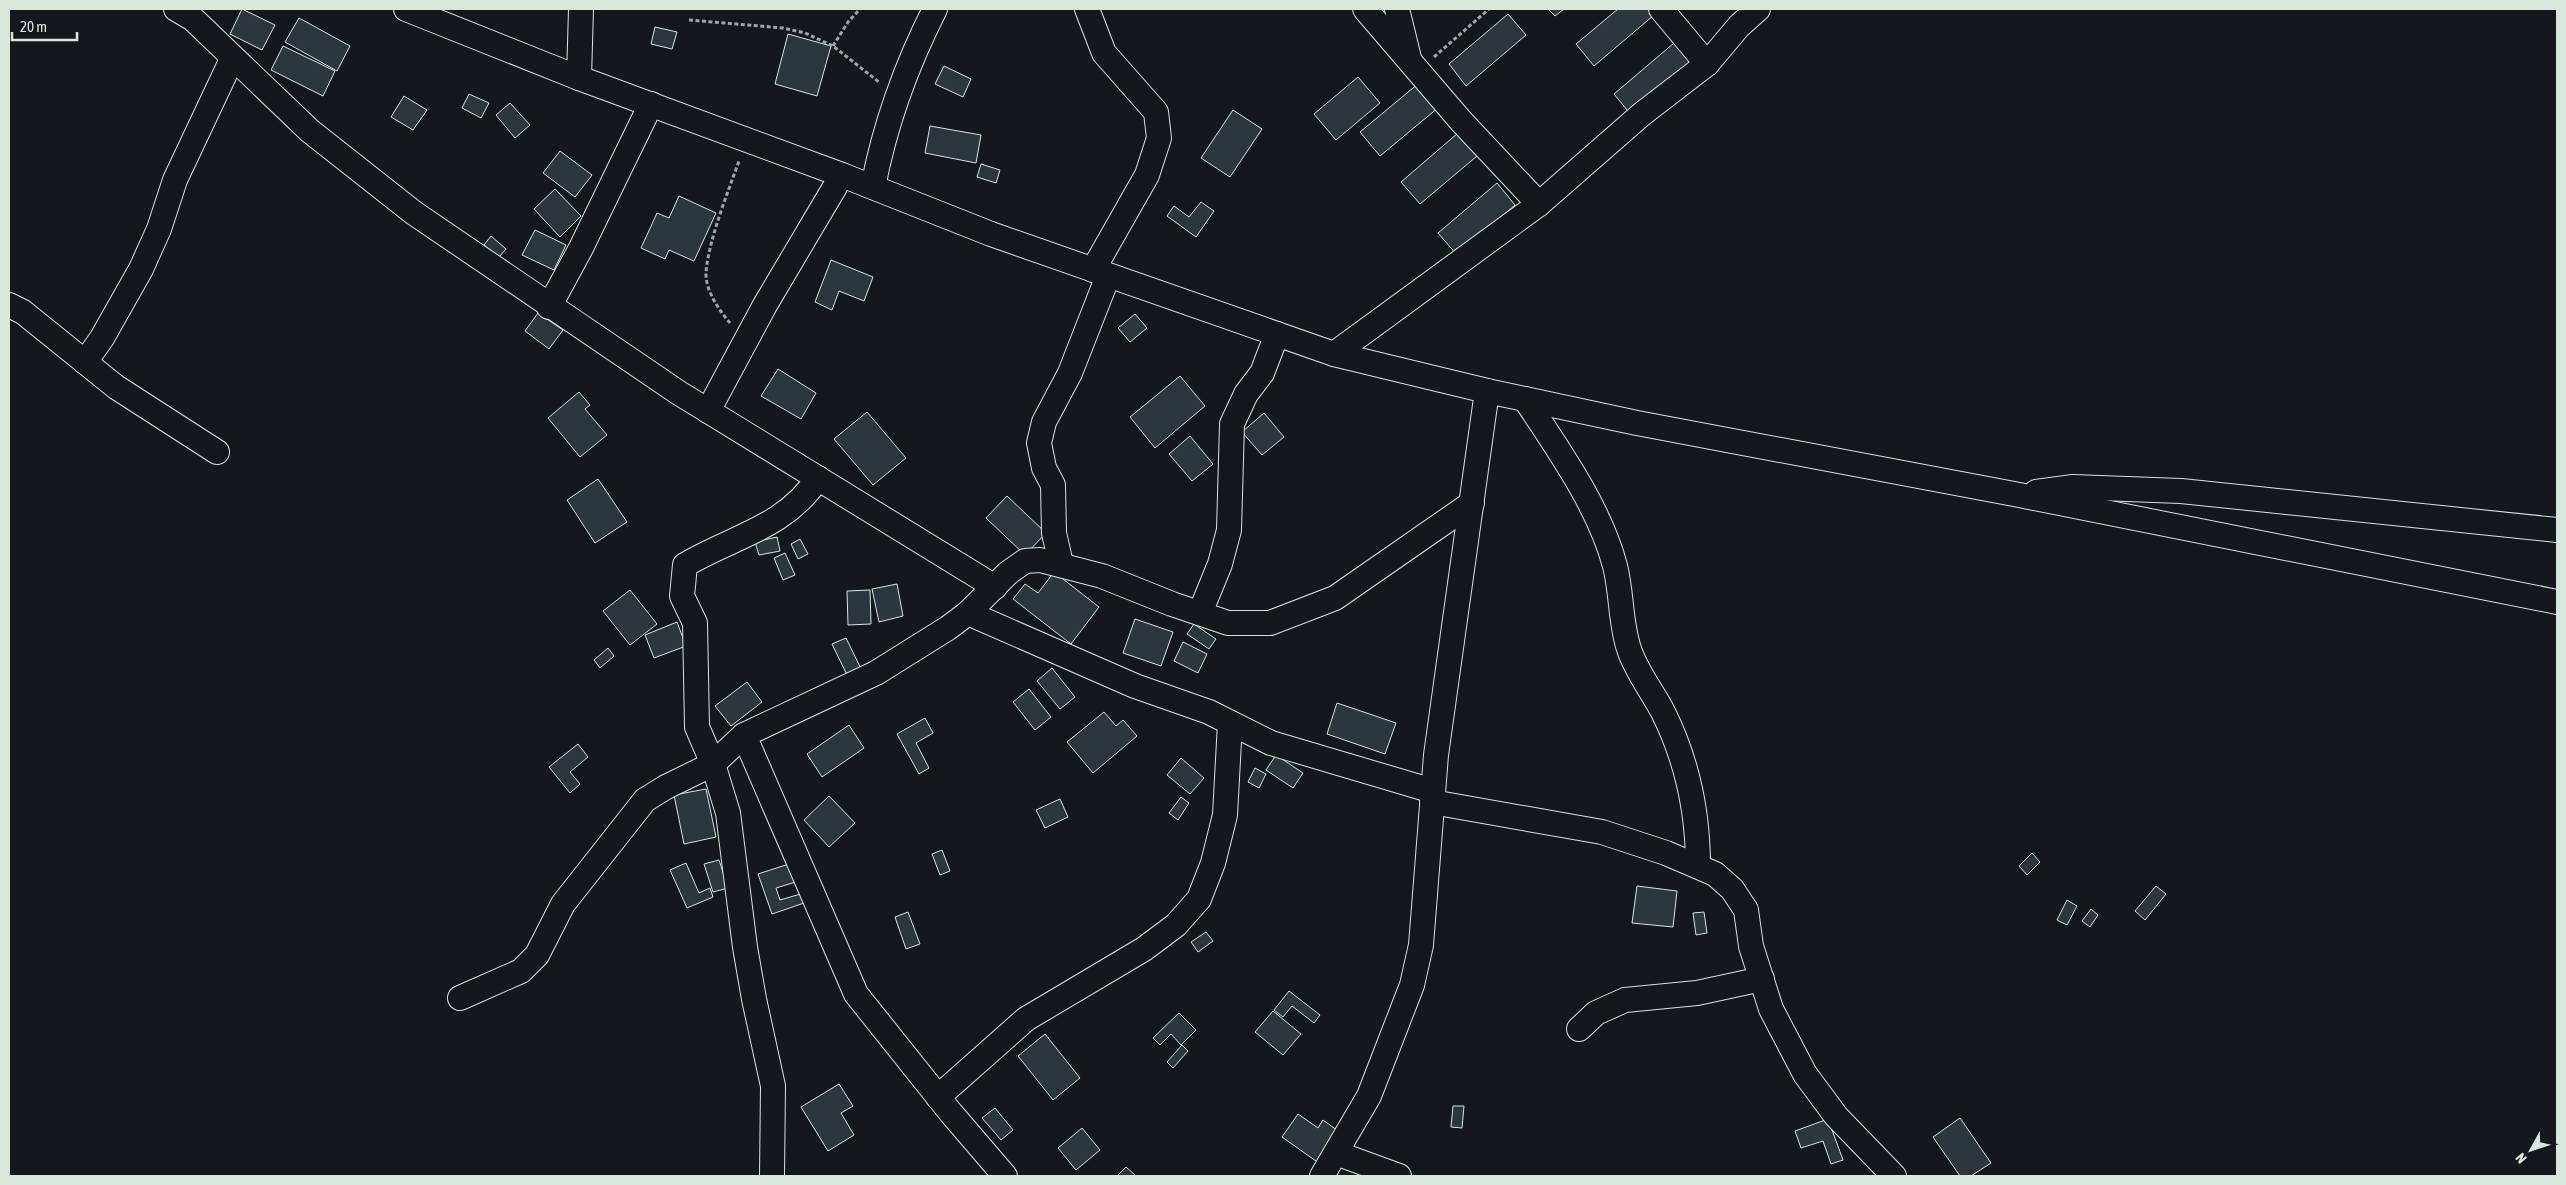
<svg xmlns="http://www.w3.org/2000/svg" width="2566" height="1185" font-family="'Asap Condensed',sans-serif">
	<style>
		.building { fill: #2c363c; stroke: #d8e6dc }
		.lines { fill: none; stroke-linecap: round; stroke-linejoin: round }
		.minor-casing { stroke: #d8e6dc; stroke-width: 26 }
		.path { stroke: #9da8a2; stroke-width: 3; stroke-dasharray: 4 2.5; stroke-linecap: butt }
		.minor { stroke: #14181c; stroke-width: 24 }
	</style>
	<rect width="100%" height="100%" fill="#14181c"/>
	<!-- building -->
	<g class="building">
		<path d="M242,9L275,25L262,50L230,34Z"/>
		<path d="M1548,9H1564L1555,16Z"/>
		<path d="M1618,9H1649L1654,15L1594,66L1576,44Z"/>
		<path d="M1508,14L1526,35L1466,86L1449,64Z"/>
		<path d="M299,18L350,46L337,71L285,42Z"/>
		<path d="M655,27L677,32L672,49L651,44Z"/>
		<path d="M788,34L831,46L817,96L775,84Z"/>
		<path d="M1674,43L1693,65L1632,116L1614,94Z"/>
		<path d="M283,46L335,71L323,96L271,70Z"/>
		<path d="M944,66L971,79L963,97L935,84Z"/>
		<path d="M1358,77L1380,103L1336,140L1314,114Z"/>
		<path d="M1419,83L1439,107L1380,156L1360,132Z"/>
		<path d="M469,94L489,103L481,118L462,108Z"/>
		<path d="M404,96L427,110L413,130L391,117Z"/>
		<path d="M510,103L530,125L515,138L496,115Z"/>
		<path d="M1233,110L1262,129L1230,177L1201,158Z"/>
		<path d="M930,126L981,135L976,163L925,153Z"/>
		<path d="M1458,133L1477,156L1420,204L1401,182Z"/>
		<path d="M560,151L592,175L575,197L543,173Z"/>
		<path d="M981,164L1000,170L996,183L977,177Z"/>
		<path d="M1497,183L1515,205L1457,255L1438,233Z"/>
		<path d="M555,189L581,216L560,237L534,209Z"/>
		<path d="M679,196L716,213L694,261L669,250L665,259L641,248L657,213L669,218Z"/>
		<path d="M1201,202L1214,211L1196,237L1167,216L1174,206L1189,217Z"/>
		<path d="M535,230L566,245L554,270L522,255Z"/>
		<path d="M491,236L506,249L499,257L484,245Z"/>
		<path d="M831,260L873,277L864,301L839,291L832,310L815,302Z"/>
		<path d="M538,313L563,330L549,349L525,331Z"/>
		<path d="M1135,314L1147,328L1130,342L1118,328Z"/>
		<path d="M778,369L816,393L801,419L761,396Z"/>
		<path d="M1180,376L1205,406L1155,448L1130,417Z"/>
		<path d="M579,392L590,405L585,409L607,435L580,457L548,418Z"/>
		<path d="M867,412L906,458L873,485L834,439Z"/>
		<path d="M1264,413L1284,437L1262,455L1242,432Z"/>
		<path d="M1190,436L1213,464L1192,481L1169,454Z"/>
		<path d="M598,479L627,522L595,543L567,500Z"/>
		<path d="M1007,496L1046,533L1025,555L986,518Z"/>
		<path d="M777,537L780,551L759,555L755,542Z"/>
		<path d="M800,539L808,554L798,559L791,544Z"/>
		<path d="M785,553L795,575L783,580L774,558Z"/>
		<path d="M1054,572L1099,607L1071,644L1013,599L1025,584L1038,593Z"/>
		<path d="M897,584L903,616L879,622L872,589Z"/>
		<path d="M630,590L657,624L630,645L603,611Z"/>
		<path d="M870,590L871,624L848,625L847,591Z"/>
		<path d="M1135,619L1173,632L1161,666L1123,653Z"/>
		<path d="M677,622L686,646L654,658L645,635Z"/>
		<path d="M1194,624L1216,639L1209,649L1187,634Z"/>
		<path d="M846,638L865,677L851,683L832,644Z"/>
		<path d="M1183,642L1207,654L1198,673L1174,661Z"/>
		<path d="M608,648L614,656L600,668L594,660Z"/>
		<path d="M1052,668L1075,697L1060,709L1037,681Z"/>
		<path d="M747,682L762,702L731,726L715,706Z"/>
		<path d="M1029,689L1051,717L1035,730L1013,702Z"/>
		<path d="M1337,703L1396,723L1385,754L1327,734Z"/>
		<path d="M1104,712L1116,726L1123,720L1137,736L1093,773L1067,742Z"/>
		<path d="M925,718L933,733L916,743L929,768L919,774L897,734Z"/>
		<path d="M849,725L864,748L822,777L807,754Z"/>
		<path d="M578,744L588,757L570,772L580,784L570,793L549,767Z"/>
		<path d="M1276,755L1303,773L1293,788L1266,770Z"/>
		<path d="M1181,758L1204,778L1190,794L1167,775Z"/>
		<path d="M1255,768L1266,774L1259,788L1248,782Z"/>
		<path d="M706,789L716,837L684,844L674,795Z"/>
		<path d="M829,796L855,823L829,847L804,820Z"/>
		<path d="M1181,797L1189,803L1178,820L1169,813Z"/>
		<path d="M1060,799L1068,817L1045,828L1036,810Z"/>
		<path d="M942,850L950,871L940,875L932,854Z"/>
		<path d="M2032,853L2040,862L2027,875L2019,866Z"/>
		<path d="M719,860L728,888L713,892L704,864Z"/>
		<path d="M686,863L699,893L710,888L713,897L687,908L670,870Z"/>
		<path d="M792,863L799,881L776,888L780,900L804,893L807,902L772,914L758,874Z"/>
		<path d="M1637,886L1677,891L1673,927L1632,923Z"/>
		<path d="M2156,886L2166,894L2145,920L2135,911Z"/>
		<path d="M2067,900L2077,906L2067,925L2057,920Z"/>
		<path d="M2091,909L2098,915L2090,927L2082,921Z"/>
		<path d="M908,912L920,944L906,949L895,917Z"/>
		<path d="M1704,912L1707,933L1696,935L1693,913Z"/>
		<path d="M1206,932L1213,941L1198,952L1191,942Z"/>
		<path d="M1289,991L1320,1015L1314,1023L1292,1006L1283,1017L1274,1010Z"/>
		<path d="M1273,1011L1301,1034L1283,1055L1255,1032Z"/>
		<path d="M1179,1013L1196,1030L1181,1045L1171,1034L1160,1045L1153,1038Z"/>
		<path d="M1045,1034L1080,1078L1053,1100L1018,1056Z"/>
		<path d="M1182,1045L1188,1051L1173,1068L1167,1062Z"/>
		<path d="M839,1084L853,1106L841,1113L854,1135L828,1151L801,1107Z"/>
		<path d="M1453,1106H1464L1462,1128L1451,1127Z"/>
		<path d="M995,1108L1013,1130L1001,1140L982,1118Z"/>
		<path d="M1298,1114L1318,1128L1323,1120L1345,1136L1323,1166L1282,1137Z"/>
		<path d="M1960,1118L1991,1163L1971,1176H1960L1933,1137Z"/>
		<path d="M1828,1119L1843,1160L1831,1164L1823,1141L1801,1148L1795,1131Z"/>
		<path d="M1082,1128L1100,1150L1076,1170L1058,1148Z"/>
		<path d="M1126,1167L1136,1176H1117Z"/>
	</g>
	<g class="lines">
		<!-- minor casing -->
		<g class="minor-casing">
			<g id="minor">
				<path d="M176,9L193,19L310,131L414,213L679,393L995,587"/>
				<path d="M406,9L579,78L842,175L991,234L1334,354L1487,391L1637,423L2014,494L2557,602"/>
				<path d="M1087,9L1104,53L1156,112L1159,138L1147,175L1093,270"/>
				<path d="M1365,9L1461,121L1539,204"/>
				<path d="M1397,9L1409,58"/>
				<path d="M1661,9L1707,64"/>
				<path d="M579,78L581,9"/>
				<path d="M873,187C885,124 906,66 935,9"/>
				<path d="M9,305L23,312L116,387L217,452"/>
				<path d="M549,307L581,248L651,104"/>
				<path d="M1334,354L1539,204L1642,114L1707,64L1739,26L1758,9"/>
				<path d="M85,362L102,338L141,269L159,229L175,180L232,59"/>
				<path d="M1525,399C1558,449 1600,508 1615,566C1622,593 1620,622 1629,649C1636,671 1652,691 1663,712C1687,760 1698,813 1698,866"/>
				<path d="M708,411L765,305L842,175"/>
				<path d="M2036,492L2073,487L2181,491L2557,530"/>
				<path d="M1061,564L1054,533L1053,485L1044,468L1039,443L1044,422L1070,373L1108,276"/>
				<path d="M968,613L1135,686L1209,712L1271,743L1433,791"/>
				<path d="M1200,613L1220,564L1229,530L1232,424L1246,394L1262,373L1277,334"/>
				<path d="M744,735L856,994L951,1113L1005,1176"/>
				<path d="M1432,802L1602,832L1666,853L1715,874L1732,889L1746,910L1751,946L1771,1009L1805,1074L1836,1116L1894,1176"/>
				<path d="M460,998L521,971L537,955L563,904L645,800L666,787L713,764L744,735L876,673L948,628L968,613L1008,573L1025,561L1040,560L1102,576L1172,604L1228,623H1270L1335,598L1472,503"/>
				<path d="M1579,1029L1596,1013L1625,1000L1697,993L1762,979"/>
				<path d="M938,1097L1026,1019L1144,949L1176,925L1199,899L1213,863L1225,815L1230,723"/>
				<path d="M1336,1153L1399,1176"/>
				<path d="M772,1176L773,1086L754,999L745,947L728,813L713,764L697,727L695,623L682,596L685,565C734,536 785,528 818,478"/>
				<path d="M1322,1176L1369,1096L1412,985L1421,945L1436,755L1487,391"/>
			</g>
		</g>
		<!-- path -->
		<g class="path">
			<path d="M689,20L783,28L805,33L833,46L879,82"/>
			<path d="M833,46L848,22L860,9"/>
			<path d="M1434,57L1489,9"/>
			<path d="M730,323C719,310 705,290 706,272C709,239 728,192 739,161"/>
		</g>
		<!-- minor -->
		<use href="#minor" class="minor"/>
	</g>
	<!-- border -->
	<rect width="2566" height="1185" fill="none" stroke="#d8e6dc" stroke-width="20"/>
	<!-- north arrow -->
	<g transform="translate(2531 1150) rotate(230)" stroke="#14181c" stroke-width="4" paint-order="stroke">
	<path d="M0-4L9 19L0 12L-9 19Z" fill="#d8e6dc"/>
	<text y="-8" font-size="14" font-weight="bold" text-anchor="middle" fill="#d8e6dc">N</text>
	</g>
	<!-- scale -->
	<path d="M12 32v8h65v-8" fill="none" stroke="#d8e6dc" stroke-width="2.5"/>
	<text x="20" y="32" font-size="15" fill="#d8e6dc" stroke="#14181c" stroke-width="4" paint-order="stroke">20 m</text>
</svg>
